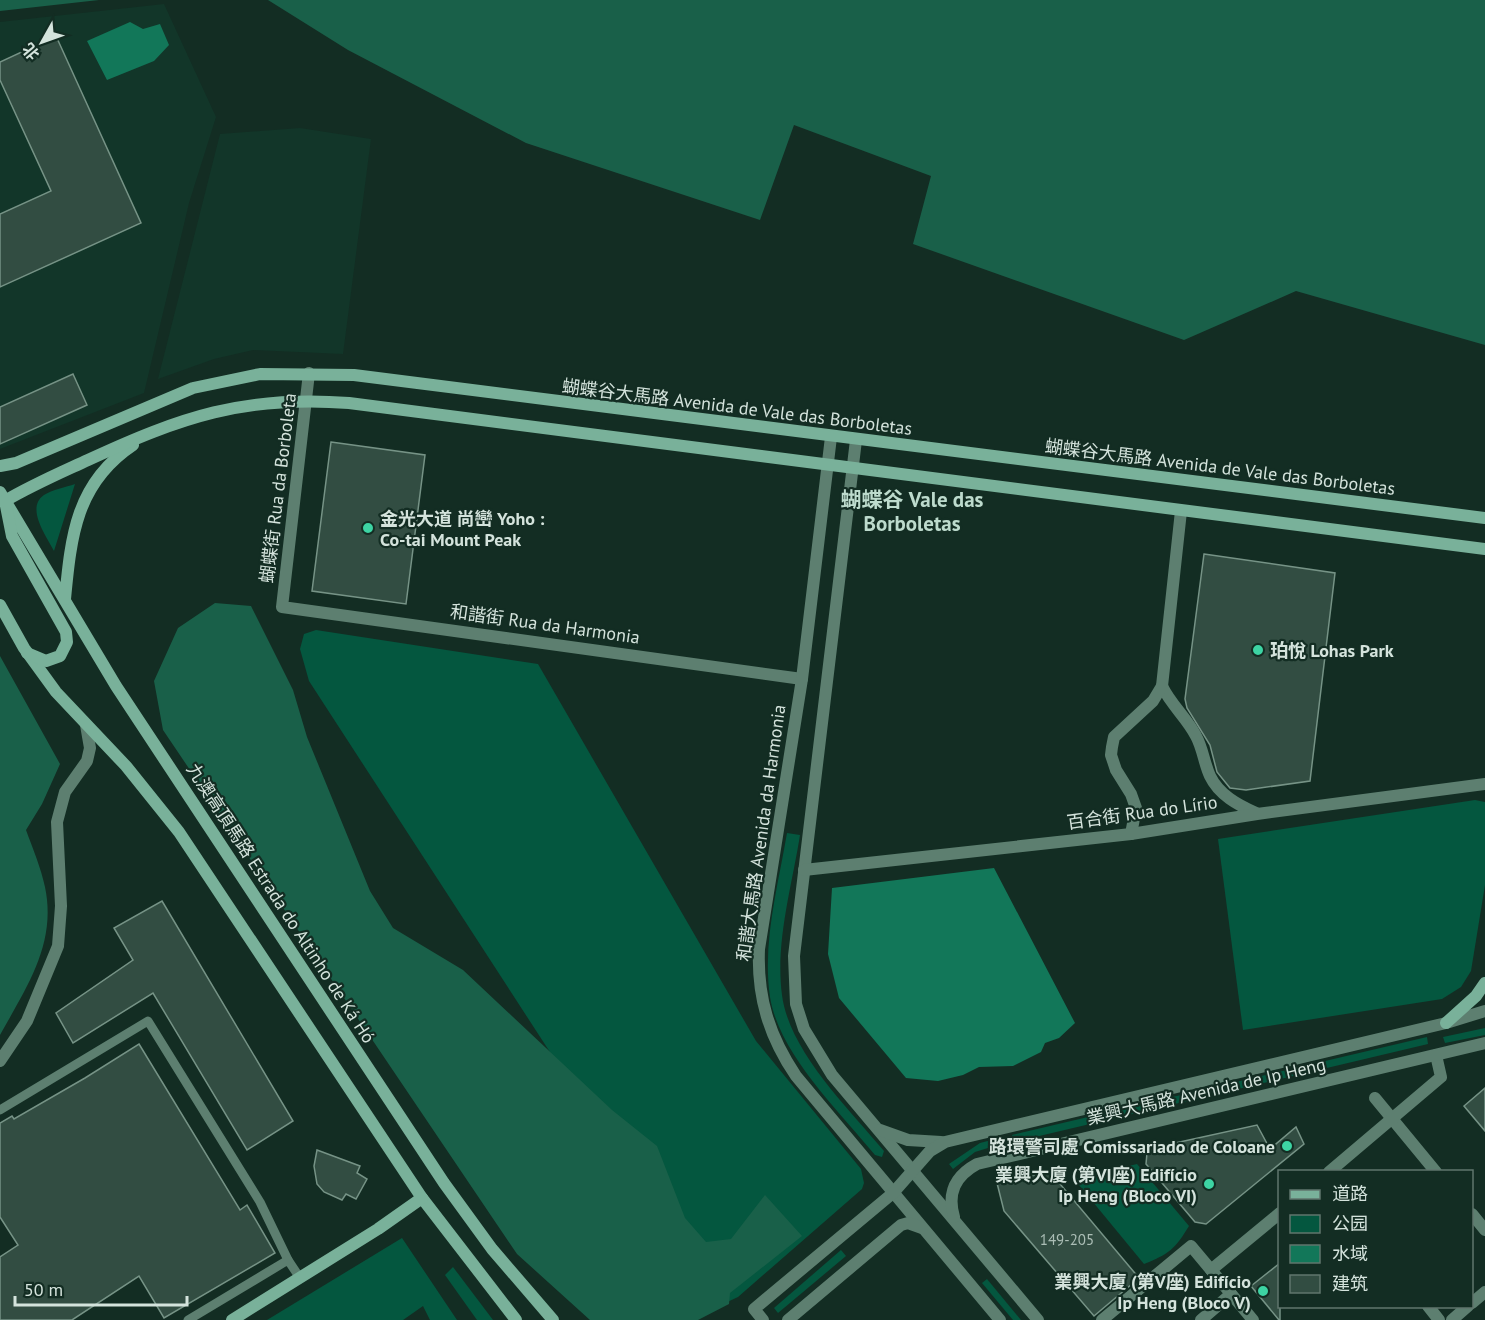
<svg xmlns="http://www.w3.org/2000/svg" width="1485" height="1320" font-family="'PT Sans','Noto Sans SC',sans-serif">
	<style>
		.built { fill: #123629 }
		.green { fill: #04573f }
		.forest { fill: #196049 }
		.water { fill: #127759 }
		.building { fill: #324d42; stroke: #769386; stroke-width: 1.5 }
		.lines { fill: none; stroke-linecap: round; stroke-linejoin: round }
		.lane { stroke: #5d7f70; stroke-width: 9 }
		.street { stroke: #5d7f70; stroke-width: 12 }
		.secondary { stroke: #79b19a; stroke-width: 12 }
		.poi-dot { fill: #3dd4a3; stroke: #132d23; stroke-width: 2 }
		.labels { text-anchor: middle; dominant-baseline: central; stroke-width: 4.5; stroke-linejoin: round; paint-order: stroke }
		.number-label { font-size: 15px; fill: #acbeb6 }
		.street-label { font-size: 18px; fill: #d4e3dc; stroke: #132d23 }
		.poi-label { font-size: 18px; font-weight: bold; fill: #d4e3dc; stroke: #132d23; text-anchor: end }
		.quarter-label { font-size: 21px; font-weight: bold; fill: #bddbcd; stroke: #132d23 }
	</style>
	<rect width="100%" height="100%" fill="#132d23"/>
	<!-- built -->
	<g class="built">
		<path d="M164,4L216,117L189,203L144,393L0,449V22Z"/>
		<path d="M300,128L371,139L343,354L253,350L214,359L158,379L220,134Z"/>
	</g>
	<!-- green -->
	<g class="green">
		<path d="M75,484L54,551C47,537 25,508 44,495C52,490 66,487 75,484Z"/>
		<path d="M316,630L538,664L756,1041L861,1169L864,1183L862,1189L738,1297L723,1304L707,1294L309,681L300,649L304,634Z"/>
		<path d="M1475,800L1485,802V885L1471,971L1461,987L1442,999L1243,1030L1218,839Z"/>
		<path d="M787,833L800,835C792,886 775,943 782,995C789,1051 849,1109 884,1151L882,1157L875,1155C840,1112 779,1054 770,997C762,943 778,886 787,833Z"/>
		<path d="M1485,1028V1035L1445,1043L1443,1037Z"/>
		<path d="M1427,1037L1428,1044L1014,1142L1012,1135Z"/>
		<path d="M999,1138L1001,1144L975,1152L953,1169L949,1164L980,1143Z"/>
		<path d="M1137,1164L1189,1226C1175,1249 1169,1254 1144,1264L1074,1179Z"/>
		<path d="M402,1238L457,1320H430L423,1306L403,1320H267Z"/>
		<path d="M841,1250L846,1256L778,1313L774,1308Z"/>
		<path d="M453,1267L490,1316L493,1320H477L445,1275Z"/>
		<path d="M987,1279L1021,1320H1013L982,1283Z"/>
	</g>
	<!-- forest -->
	<g class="forest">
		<path d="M0,0H99L0,11Z"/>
		<path d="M268,0H1485V345L1296,291L1184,340L913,244L931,176L794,125L760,220L526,143L348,50Z"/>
		<path d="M215,603L251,606L293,690L307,737L370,891L393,928L463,970L612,1110L657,1146L685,1218L706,1242L731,1239L765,1195L802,1236L730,1293L729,1304L698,1320H590L517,1254L163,730L154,681L178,628Z"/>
		<path d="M0,656L60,764L42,804L26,830C33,849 41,868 45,887C57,944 26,988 0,1035Z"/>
	</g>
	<!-- water -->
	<g class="water">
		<path d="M130,22L143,29L160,24L169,45L154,61L107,80L87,41Z"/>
		<path d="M994,868L1075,1023L1059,1038L1045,1043L1041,1052L1013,1066L979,1067L963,1075L938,1081L906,1078L839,998L828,954L832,888Z"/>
	</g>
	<!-- building -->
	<g class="building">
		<path d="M56,36L141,223L0,287V214L51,191L0,80V62Z"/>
		<path d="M73,374L87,405L0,444V407Z"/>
		<path d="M331,442L425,455L406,604L312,591Z"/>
		<path d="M1204,554L1335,573L1310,781L1246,790L1230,788L1217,772L1210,745L1187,708L1185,699Z"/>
		<path d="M162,901L293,1121L247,1150L153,993L73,1043L56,1013L133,960L114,928Z"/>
		<path d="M139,1044L240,1210L247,1205L275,1253L164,1318L139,1276L72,1320H0V1257L18,1245L0,1217V1123L12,1116L14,1119L85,1078Z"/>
		<path d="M1485,1088V1131L1464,1106Z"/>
		<path d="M1257,1125L1270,1149L1296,1127L1304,1144L1206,1224L1195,1222L1146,1164L1147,1153L1157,1147Z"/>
		<path d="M317,1150L360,1166L357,1173L367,1179L356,1199L346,1194L342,1200L324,1192L317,1184L314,1166Z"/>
		<path d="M1054,1171L1055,1178L1139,1278L1094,1316L1004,1211L997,1183Z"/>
		<path d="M1280,1263V1320H1279L1251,1286Z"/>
	</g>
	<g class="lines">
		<!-- lane -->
		<g class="lane">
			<path d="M0,1110L148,1021L260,1202L288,1260"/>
			<path d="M188,1320L288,1260L300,1278"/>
		</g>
		<!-- street -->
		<g class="street">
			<path d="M309,373L282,607L802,679"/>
			<path d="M831,437L802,679L759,949C757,997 769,1036 796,1076L1000,1320"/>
			<path d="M856,440L794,956L796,1004L804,1029L832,1075L1038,1320"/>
			<path d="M1162,686C1171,705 1187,718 1196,736C1203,749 1204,763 1210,776C1219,795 1238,805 1256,813"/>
			<path d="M1131,834L1136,808L1131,794L1116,770L1111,755L1112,747L1114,737L1153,701L1162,686L1181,511"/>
			<path d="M804,870L1131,834L1257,814L1485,784"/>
			<path d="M0,1061L27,1021L58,946L61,906L57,822L65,792L87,761L90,748L86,725"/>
			<path d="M1375,1098L1436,1172"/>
			<path d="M880,1130L908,1140L941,1142"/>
			<path d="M1329,1172L1441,1077L1436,1055"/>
			<path d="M1472,1214L1485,1230"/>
			<path d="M954,1217C947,1193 955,1176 977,1164L1485,1043"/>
			<path d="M1211,1270L1280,1213"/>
			<path d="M1472,1303L1485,1292"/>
			<path d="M1428,1306L1439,1320"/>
			<path d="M763,1320L754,1309L893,1193L930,1151L945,1142L1446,1023L1485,1011"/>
			<path d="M788,1320L901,1225L908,1223L922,1228"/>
			<path d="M1102,1320L1191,1246L1253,1320"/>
			<path d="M1201,1320L1231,1294"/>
			<path d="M1452,1320L1468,1306"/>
		</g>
		<!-- secondary -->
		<g class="secondary">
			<path d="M0,466L16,463L193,388L260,374L354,375L1485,518"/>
			<path d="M0,492L116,686L444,1183L492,1249L553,1320"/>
			<path d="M65,599C71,536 76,483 133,445"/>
			<path d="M0,605L24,648L56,692L126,766L179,832L422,1198L516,1320"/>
			<path d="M27,653L46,661L60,656L67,642L66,632L12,536L5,501C32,485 60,473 88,460C181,417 244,395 349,403L1485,549"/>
			<path d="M1446,1023L1476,996L1485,983"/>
			<path d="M232,1320L378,1229L422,1198"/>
		</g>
	</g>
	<!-- markers -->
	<g class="poi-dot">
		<circle cx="368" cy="528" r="6"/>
		<circle cx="1258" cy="650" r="6"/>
		<circle cx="1287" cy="1146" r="6"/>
		<circle cx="1209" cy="1184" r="6"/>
		<circle cx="1263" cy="1291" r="6"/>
	</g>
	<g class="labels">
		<!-- number labels -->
		<g class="number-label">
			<text x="1067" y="1239">149-205</text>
		</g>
		<!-- street labels -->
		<g class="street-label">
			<text transform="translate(737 407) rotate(7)">蝴蝶谷大馬路 Avenida de Vale das Borboletas</text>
			<text transform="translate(1220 467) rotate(7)">蝴蝶谷大馬路 Avenida de Vale das Borboletas</text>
			<text transform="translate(278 488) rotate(-83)">蝴蝶街 Rua da Borboleta</text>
			<text transform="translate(545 624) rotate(8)">和諧街 Rua da Harmonia</text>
			<text transform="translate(1142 812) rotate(-8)">百合街 Rua do Lírio</text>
			<text transform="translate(761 833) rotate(-82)">和諧大馬路 Avenida da Harmonia</text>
			<text transform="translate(281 903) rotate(57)">九澳高頂馬路 Estrada do Altinho de Ká Hó</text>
			<text transform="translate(1206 1091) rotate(-13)">業興大馬路 Avenida de Ip Heng</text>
		</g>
		<!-- poi labels -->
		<g class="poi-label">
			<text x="380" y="518" text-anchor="start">金光大道 尚巒 Yoho :<tspan x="380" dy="21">Co-tai Mount Peak</tspan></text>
			<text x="1270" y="650" text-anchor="start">珀悅 Lohas Park</text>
			<text x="1275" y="1146">路環警司處 Comissariado de Coloane</text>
			<text x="1197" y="1174">業興大廈 (第VI座) Edifício<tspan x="1197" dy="21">Ip Heng (Bloco VI)</tspan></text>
			<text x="1251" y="1281">業興大廈 (第V座) Edifício<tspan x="1251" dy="21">Ip Heng (Bloco V)</tspan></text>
		</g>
		<!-- quarter labels -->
		<g class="quarter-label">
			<text x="912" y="499">蝴蝶谷 Vale das<tspan x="912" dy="24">Borboletas</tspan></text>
		</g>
	</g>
	<!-- legend -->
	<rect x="1278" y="1170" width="195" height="138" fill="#132d23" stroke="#60766d" stroke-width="1.5"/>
	<rect x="1290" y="1190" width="30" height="9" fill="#79b19a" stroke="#60766d" stroke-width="1.5"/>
	<text x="1332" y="1200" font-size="18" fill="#d4e3dc">道路</text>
	<rect x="1290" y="1215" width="30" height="18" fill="#04573f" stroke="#60766d" stroke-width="1.5"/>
	<text x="1332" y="1230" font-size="18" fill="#d4e3dc">公园</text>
	<rect x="1290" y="1245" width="30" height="18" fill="#127759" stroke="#60766d" stroke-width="1.5"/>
	<text x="1332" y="1260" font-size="18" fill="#d4e3dc">水域</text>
	<rect x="1290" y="1275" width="30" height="18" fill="#324d42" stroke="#60766d" stroke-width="1.5"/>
	<text x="1332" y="1290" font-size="18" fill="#d4e3dc">建筑</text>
	<!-- north arrow -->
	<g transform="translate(42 42) rotate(230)" stroke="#132d23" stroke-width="4.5" paint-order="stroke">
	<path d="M0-4.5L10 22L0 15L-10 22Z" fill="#d4e3dc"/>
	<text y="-9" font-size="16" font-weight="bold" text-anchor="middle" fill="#d4e3dc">北</text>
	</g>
	<!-- scale -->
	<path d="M15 1296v9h172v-9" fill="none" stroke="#d4e3dc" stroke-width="3"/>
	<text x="24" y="1296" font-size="18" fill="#d4e3dc" stroke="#132d23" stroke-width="4.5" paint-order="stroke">50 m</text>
</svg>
